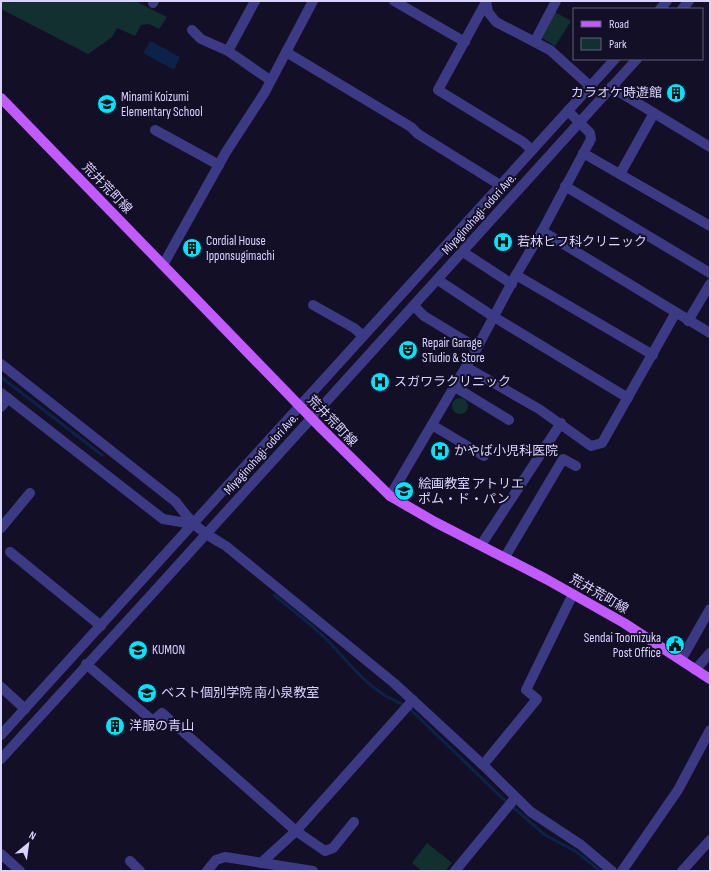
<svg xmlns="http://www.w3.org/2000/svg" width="711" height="872" font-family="'Sofia Sans Condensed','Noto Sans JP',sans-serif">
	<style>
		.green { fill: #12302f }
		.water { fill: #0c2248 }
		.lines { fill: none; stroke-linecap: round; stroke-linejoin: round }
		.stream { stroke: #0c2248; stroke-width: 3 }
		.minor { stroke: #3d3a85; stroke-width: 10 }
		.major { stroke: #c25bff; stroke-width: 10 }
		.labels { text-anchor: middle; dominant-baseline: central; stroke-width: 4; stroke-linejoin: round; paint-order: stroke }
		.poi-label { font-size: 13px; fill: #d9d4ff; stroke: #130f26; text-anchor: start }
		.street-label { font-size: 13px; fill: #d9d4ff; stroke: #130f26 }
	</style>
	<rect width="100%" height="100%" fill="#130f26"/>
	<!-- green -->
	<g class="green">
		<path d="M1,1H135L167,17L159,29L149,24L141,25L135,36L117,28L112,37L88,54L1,9Z"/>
		<path d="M555,12L571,21L555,46L542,38Z"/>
		<circle cx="460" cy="406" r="8"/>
		<path d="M427,843L452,863L445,871H422L412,863Z"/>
	</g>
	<!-- water -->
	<path class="water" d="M150,41L180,57L174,70L143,53Z"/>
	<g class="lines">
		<!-- stream -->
		<g class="stream">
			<path d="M1,377L102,455"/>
			<path d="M274,595C291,609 310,623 326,639C345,658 362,682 386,696C394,701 402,703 410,709L498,794L545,835L577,852L600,871"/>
		</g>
		<!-- minor -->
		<g class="minor">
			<path d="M394,1L465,42"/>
			<path d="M486,1L488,12L496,22L550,50L590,86"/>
			<path d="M486,2L438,90L523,142L532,150"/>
			<path d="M153,3L154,1"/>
			<path d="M660,9L667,1"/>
			<path d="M682,9L689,1"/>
			<path d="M192,30L201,39L228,51L270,80"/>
			<path d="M535,41L556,1"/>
			<path d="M228,51L255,1"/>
			<path d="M286,52L411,127L418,134L500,185"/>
			<path d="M611,87L710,147"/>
			<path d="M155,130L219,165"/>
			<path d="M583,153L710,226"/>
			<path d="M620,174L654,113"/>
			<path d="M565,186L710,273"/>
			<path d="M542,231L710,333"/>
			<path d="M463,252L512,284"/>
			<path d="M163,265L226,152L265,92L313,1"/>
			<path d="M516,275L653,355"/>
			<path d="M438,280L494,317L628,398"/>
			<path d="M313,305L354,328L363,336"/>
			<path d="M414,306L424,316L477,348"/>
			<path d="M688,321L710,284"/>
			<path d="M1,364L176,502C193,525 201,532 226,546L394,683L483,765L531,812L581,845L612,871"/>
			<path d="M466,367L539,409L591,446L602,443L675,314"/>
			<path d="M455,387L509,420"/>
			<path d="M1,393L163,519L193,524"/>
			<path d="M1,407L8,398"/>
			<path d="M432,425L484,456"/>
			<path d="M390,496L477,348L516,275L542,231L591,139L590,133L568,111"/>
			<path d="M1,528L30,493"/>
			<path d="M481,545L561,423"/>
			<path d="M10,552L101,626"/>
			<path d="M505,557L563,459L576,466"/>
			<path d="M681,660L710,609"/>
			<path d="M86,664L153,721L162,713L296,831L325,851L333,848L354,822"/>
			<path d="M695,670L710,653"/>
			<path d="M1,687L25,709"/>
			<path d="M1,735L615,59"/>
			<path d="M1,759L150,596L637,59"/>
			<path d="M483,765L537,699L526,690L573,594"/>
			<path d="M1,854L20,871"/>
			<path d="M130,861L140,871"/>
			<path d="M261,863L296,831L413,700"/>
			<path d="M207,871L216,860L225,857L313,871"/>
			<path d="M455,871L515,798"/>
			<path d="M622,871L678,790L710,730"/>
			<path d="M682,871L710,840"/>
		</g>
		<!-- major -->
		<path class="major" d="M1,98L321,428L390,496L435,522L546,579L624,623L710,679"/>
	</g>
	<!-- icons -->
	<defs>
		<g id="building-disc" transform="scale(1)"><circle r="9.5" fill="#00e5ff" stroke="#130f26"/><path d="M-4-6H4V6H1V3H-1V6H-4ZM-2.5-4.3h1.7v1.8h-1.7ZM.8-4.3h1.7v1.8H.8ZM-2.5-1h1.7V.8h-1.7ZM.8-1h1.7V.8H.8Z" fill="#111"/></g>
		<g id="school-disc" transform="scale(1)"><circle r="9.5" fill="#00e5ff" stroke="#130f26"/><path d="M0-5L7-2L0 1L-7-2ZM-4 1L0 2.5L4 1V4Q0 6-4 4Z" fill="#111"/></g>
		<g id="hospital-disc" transform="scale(1)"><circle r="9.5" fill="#00e5ff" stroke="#130f26"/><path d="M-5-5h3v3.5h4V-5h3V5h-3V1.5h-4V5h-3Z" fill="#111"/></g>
		<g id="theatre-disc" transform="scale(1)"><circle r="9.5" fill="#00e5ff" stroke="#130f26"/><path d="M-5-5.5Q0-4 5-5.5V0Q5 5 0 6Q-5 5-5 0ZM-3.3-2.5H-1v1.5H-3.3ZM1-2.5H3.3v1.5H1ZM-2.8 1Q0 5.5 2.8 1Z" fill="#111"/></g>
		<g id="civic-disc" transform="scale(1)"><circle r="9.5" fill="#00e5ff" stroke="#130f26"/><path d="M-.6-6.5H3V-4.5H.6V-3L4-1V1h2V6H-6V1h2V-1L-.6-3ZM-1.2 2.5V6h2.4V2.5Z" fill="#111"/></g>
	</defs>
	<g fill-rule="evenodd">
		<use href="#building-disc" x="676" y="93"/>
		<use href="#school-disc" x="107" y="104"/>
		<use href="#hospital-disc" x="503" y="242"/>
		<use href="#building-disc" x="192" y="248"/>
		<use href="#theatre-disc" x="408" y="350"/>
		<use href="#hospital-disc" x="380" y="382"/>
		<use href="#hospital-disc" x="440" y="451"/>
		<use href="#school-disc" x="404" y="491"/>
		<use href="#civic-disc" x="675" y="645"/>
		<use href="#school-disc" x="138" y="650"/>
		<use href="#school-disc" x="147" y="693"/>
		<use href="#building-disc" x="115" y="726"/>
	</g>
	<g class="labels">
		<!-- poi labels -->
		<g class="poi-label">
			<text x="662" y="93" text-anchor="end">カラオケ時遊館</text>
			<text x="121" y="97">Minami Koizumi<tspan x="121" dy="15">Elementary School</tspan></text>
			<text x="206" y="241">Cordial House<tspan x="206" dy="15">Ipponsugimachi</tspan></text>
			<text x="517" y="242">若林ヒフ科クリニック</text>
			<text x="422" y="343">Repair Garage<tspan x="422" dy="15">STudio &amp; Store</tspan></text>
			<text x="394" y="382">スガワラクリニック</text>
			<text x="454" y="451">かやば小児科医院</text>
			<text x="418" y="484">絵画教室 アトリエ<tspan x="418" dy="15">ポム・ド・パン</tspan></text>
			<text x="661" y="638" text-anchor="end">Sendai Toomizuka<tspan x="661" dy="15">Post Office</tspan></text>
			<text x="152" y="650">KUMON</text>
			<text x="161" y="693">ベスト個別学院 南小泉教室</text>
			<text x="129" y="726">洋服の青山</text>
		</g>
		<!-- street labels -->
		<g class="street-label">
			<text transform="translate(107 188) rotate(46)">荒井荒町線</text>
			<text transform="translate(479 214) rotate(-48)">Miyaginohagi-odori Ave.</text>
			<text transform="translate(332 421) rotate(46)">荒井荒町線</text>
			<text transform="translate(261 454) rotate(-48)">Miyaginohagi-odori Ave.</text>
			<text transform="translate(599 594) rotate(30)">荒井荒町線</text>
		</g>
	</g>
	<!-- border -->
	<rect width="711" height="872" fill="none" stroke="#d9d4ff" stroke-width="4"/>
	<!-- legend -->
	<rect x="573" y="8" width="130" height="52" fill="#130f26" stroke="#625e7d"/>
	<rect x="581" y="21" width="20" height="6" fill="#c25bff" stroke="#625e7d"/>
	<text x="609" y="28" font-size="12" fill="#d9d4ff">Road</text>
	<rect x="581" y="38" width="20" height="12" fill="#12302f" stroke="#625e7d"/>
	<text x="609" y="48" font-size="12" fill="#d9d4ff">Park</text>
	<!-- north arrow -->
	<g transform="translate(28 844) rotate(29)" stroke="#130f26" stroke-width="3" paint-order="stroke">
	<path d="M0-3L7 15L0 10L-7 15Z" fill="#d9d4ff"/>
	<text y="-6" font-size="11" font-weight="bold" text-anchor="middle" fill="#d9d4ff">N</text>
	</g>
</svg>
